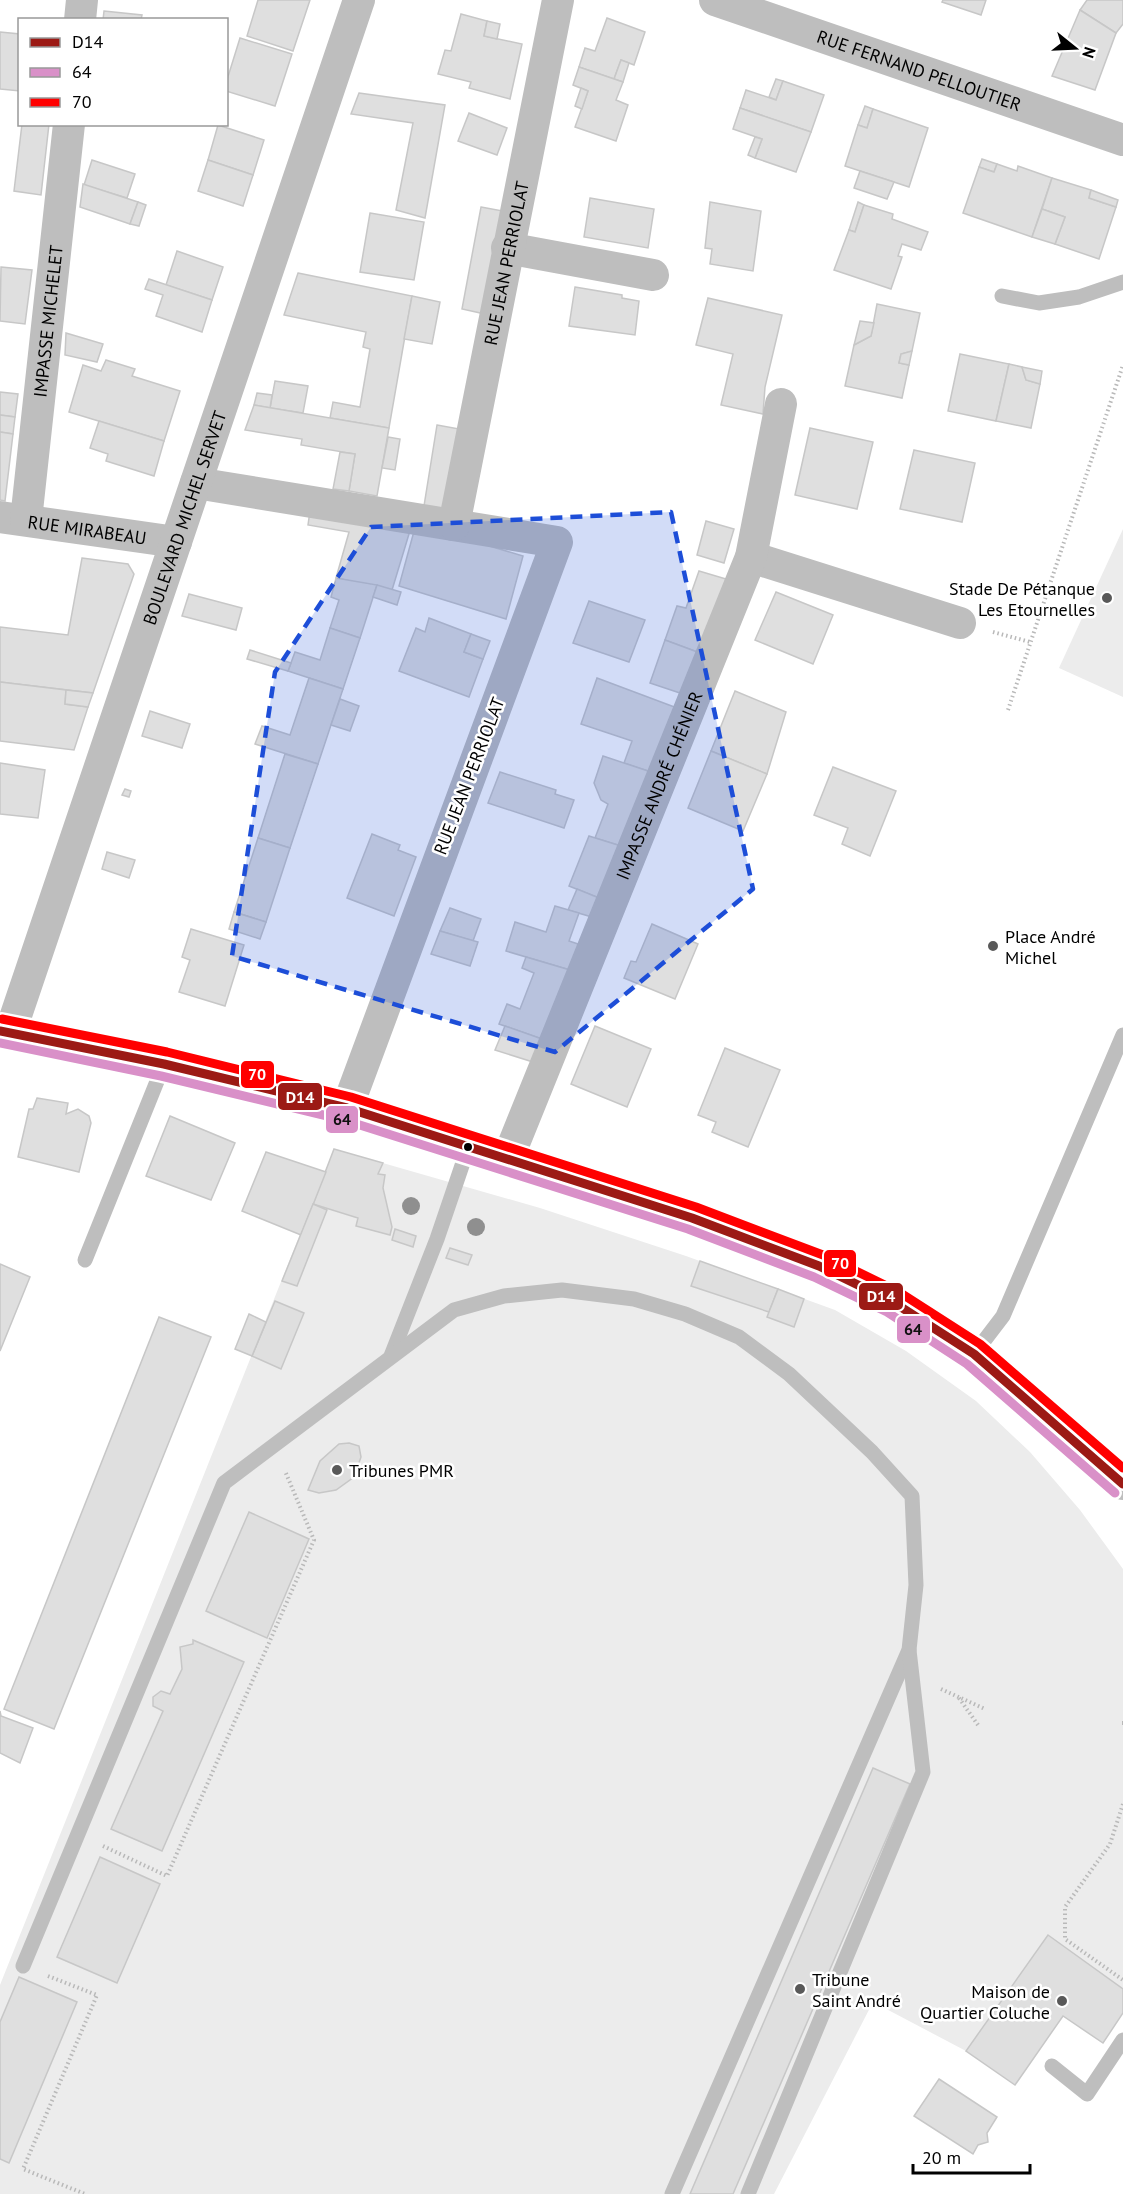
<svg xmlns="http://www.w3.org/2000/svg" width="1123" height="2194" font-family="'PT Sans',sans-serif">
	<style>
		.green { fill: #ececec }
		.building { fill: #dfdfdf; stroke: #c7c7c7; stroke-width: 1.5 }
		.lines { fill: none; stroke-linecap: round; stroke-linejoin: round }
		.path { stroke: #b9b9b9; stroke-width: 4; stroke-dasharray: 1.5 3; stroke-linecap: butt }
		.lane { stroke: #bebebe; stroke-width: 15 }
		.street { stroke: #bebebe; stroke-width: 32 }
		.bus-1-casing { stroke: #fff; stroke-width: 14 }
		.bus-2-casing { stroke: #fff; stroke-width: 14 }
		.bus-3-casing { stroke: #fff; stroke-width: 14 }
		.bus-1 { stroke: #9c1a15; stroke-width: 9 }
		.bus-2 { stroke: #d990c8; stroke-width: 9 }
		.bus-3 { stroke: #f00; stroke-width: 9 }
		.tree { fill: #8f8f8f }
		.marked { fill: #1d4ed8; fill-opacity: 0.2; stroke: #1d4ed8; stroke-width: 4.5; stroke-dasharray: 12 8; stroke-linejoin: round }
		.poi-dot { fill: #595959; stroke: #fff; stroke-width: 2 }
		.bus-dot { fill: #000; stroke: #fff; stroke-width: 2 }
		.labels { text-anchor: middle; dominant-baseline: central; stroke-width: 5; stroke-linejoin: round; paint-order: stroke }
		.street-label { font-size: 18px; fill: #000; stroke: #fff }
		.poi-label { font-size: 18px; fill: #000; stroke: #fff; text-anchor: start }
		.line-badge { stroke: #fff; stroke-width: 2 }
		.badge-label { font-size: 16px; text-anchor: middle; font-weight: bold; fill: #fff }
		.pale-badge-label { font-size: 16px; text-anchor: middle; font-weight: bold; fill: #111 }
	</style>
	<rect width="100%" height="100%" fill="#fff"/>
	<!-- green -->
	<g class="green">
		<path d="M1123,529V697L1059,668Z"/>
		<path d="M334,1149L540,1208L686,1256L835,1310L906,1351L976,1401L1030,1452L1080,1510L1123,1569V1989L1048,1935L966,2051L873,2002L774,2194H0V1985Z"/>
	</g>
	<!-- building -->
	<g class="building">
		<path d="M258,0H310L293,51L247,36Z"/>
		<path d="M943,0H986L981,15L942,2Z"/>
		<path d="M1087,0H1123V24L1116,33L1080,10Z"/>
		<path d="M1080,10L1116,33L1095,90L1052,76Z"/>
		<path d="M104,11L142,15L141,20H103Z"/>
		<path d="M461,14L487,21L484,36L522,44L510,99L469,88L471,82L438,74L445,50L451,51Z"/>
		<path d="M607,18L645,32L634,65L621,60L614,79L579,67L585,48L595,51Z"/>
		<path d="M487,21L500,24L497,39L484,36Z"/>
		<path d="M0,32L20,34V91L0,89Z"/>
		<path d="M240,38L292,54L275,106L226,91V83Z"/>
		<path d="M621,60L629,63L623,82L614,79Z"/>
		<path d="M579,67L623,82L616,100L628,105L616,141L575,127L588,91L573,85Z"/>
		<path d="M776,79L783,81L776,100L769,97Z"/>
		<path d="M783,81L824,95L811,132L740,108L746,90L776,100Z"/>
		<path d="M581,88L588,91L582,109L575,106Z"/>
		<path d="M359,93L445,105L425,218L396,210L413,123L351,114Z"/>
		<path d="M865,106L873,109L867,128L858,125Z"/>
		<path d="M740,108L811,132L796,172L755,158L762,139L733,129Z"/>
		<path d="M873,109L928,128L909,187L845,166L858,125L867,128Z"/>
		<path d="M469,113L507,128L497,155L458,141Z"/>
		<path d="M22,124H49L41,195L14,191Z"/>
		<path d="M218,125L264,140L253,175L208,160Z"/>
		<path d="M755,137L762,139L755,158L748,155Z"/>
		<path d="M982,159L997,164L994,172L979,167Z"/>
		<path d="M92,160L135,174L127,198L84,185Z"/>
		<path d="M208,160L253,175L243,206L198,191Z"/>
		<path d="M997,164L1017,171L1018,166L1052,178L1032,237L963,213L979,167L994,172Z"/>
		<path d="M860,171L894,182L887,199L854,188Z"/>
		<path d="M1052,178L1091,190L1089,198L1116,207L1099,259L1055,244L1065,217L1042,209Z"/>
		<path d="M83,184L138,202L130,224L80,207Z"/>
		<path d="M1091,190L1118,200L1116,207L1089,198Z"/>
		<path d="M590,198L654,209L648,248L584,237Z"/>
		<path d="M138,202L146,205L139,226L130,224Z"/>
		<path d="M710,202L761,211L753,271L710,264L712,249L705,248Z"/>
		<path d="M858,202L864,205L855,232L849,230Z"/>
		<path d="M864,205L893,214L892,219L928,232L921,250L902,244L898,256L902,257L891,289L834,270L849,230L855,232Z"/>
		<path d="M481,207L503,211L485,314L462,309Z"/>
		<path d="M1042,209L1065,217L1055,244L1032,237Z"/>
		<path d="M370,213L424,222L414,280L360,272Z"/>
		<path d="M177,251L223,267L212,300L166,285Z"/>
		<path d="M1,267L32,270L25,324L0,321Z"/>
		<path d="M298,273L412,296L389,428L330,418L333,402L360,407L370,349L363,347L366,332L284,315Z"/>
		<path d="M149,279L212,300L202,332L156,316L163,295L145,289Z"/>
		<path d="M575,287L622,295V298L639,301L635,335L569,326Z"/>
		<path d="M412,296L440,302L432,344L404,339Z"/>
		<path d="M708,298L782,315L765,387L763,414L721,405L733,354L696,345Z"/>
		<path d="M877,304L920,313L912,351L901,354L899,363L909,365L902,398L845,386L854,345L871,336Z"/>
		<path d="M860,321L874,323L871,336L854,345Z"/>
		<path d="M66,333L103,344L97,362L65,355Z"/>
		<path d="M912,351L909,365L899,363L901,354Z"/>
		<path d="M960,354L1009,364L996,421L948,411Z"/>
		<path d="M106,360L135,369L132,376L180,391L164,441L69,412L83,365L101,371Z"/>
		<path d="M1009,364L1022,367L1026,380L1040,384L1031,428L996,421Z"/>
		<path d="M1022,367L1042,371L1040,384L1026,380Z"/>
		<path d="M275,381L308,386L303,413L270,408Z"/>
		<path d="M0,392L18,394L15,417L0,415Z"/>
		<path d="M257,393L272,395L270,408L254,405Z"/>
		<path d="M254,405L389,428L377,496L349,491L355,454L301,445L302,439L245,430Z"/>
		<path d="M0,415L15,417L13,434L0,432Z"/>
		<path d="M99,421L164,441L154,476L106,461L108,454L90,448Z"/>
		<path d="M437,425L465,430L451,511L424,506Z"/>
		<path d="M810,428L873,442L857,509L795,495Z"/>
		<path d="M0,432L13,434L5,501L0,500Z"/>
		<path d="M388,437L400,439L395,470L382,468Z"/>
		<path d="M914,450L975,463L962,522L900,509Z"/>
		<path d="M340,452L355,454L349,491L333,489Z"/>
		<path d="M311,504L412,524L392,590L336,578L349,532L308,525Z"/>
		<path d="M706,521L734,529L724,563L697,555Z"/>
		<path d="M416,524L523,556L506,619L399,586Z"/>
		<path d="M82,558L128,564L134,574L93,693L0,682V627L68,635Z"/>
		<path d="M699,571L726,579L700,653L665,640L677,606L686,608Z"/>
		<path d="M336,578L377,585L360,638L330,628L339,600L331,597Z"/>
		<path d="M377,585L401,592L397,605L373,597Z"/>
		<path d="M776,592L833,615L813,664L755,640Z"/>
		<path d="M189,594L242,608L236,630L182,616Z"/>
		<path d="M589,601L645,620L629,662L573,643Z"/>
		<path d="M429,618L471,634L464,652L483,659L469,697L399,671L416,628L425,632Z"/>
		<path d="M330,628L360,638L343,689L288,671L295,652L320,660Z"/>
		<path d="M471,634L490,641L483,659L464,652Z"/>
		<path d="M665,640L700,653L683,694L650,683Z"/>
		<path d="M250,650L291,663L288,671L247,659Z"/>
		<path d="M309,678L343,689L318,764L255,744L262,726L290,735Z"/>
		<path d="M597,678L677,708L651,772L624,763L632,741L581,724Z"/>
		<path d="M0,682L66,690L65,704L88,707L74,750L0,741Z"/>
		<path d="M66,690L93,693L88,707L65,704Z"/>
		<path d="M735,691L786,712L767,774L711,751Z"/>
		<path d="M340,699L359,706L350,731L331,725Z"/>
		<path d="M150,711L190,724L182,748L142,736Z"/>
		<path d="M711,751L767,774L743,831L688,808Z"/>
		<path d="M285,754L318,764L290,848L258,838Z"/>
		<path d="M603,756L651,772L621,846L595,838L608,804L601,800L594,783Z"/>
		<path d="M0,763L45,770L38,818L0,814Z"/>
		<path d="M833,767L896,791L870,856L842,844L848,828L814,815Z"/>
		<path d="M500,772L556,790L555,794L574,800L564,828L488,803Z"/>
		<path d="M125,789L131,791L129,797L122,795Z"/>
		<path d="M372,834L400,845L398,850L416,857L394,916L347,898Z"/>
		<path d="M589,836L621,846L599,898L569,886Z"/>
		<path d="M258,838L290,848L266,922L234,912Z"/>
		<path d="M107,852L135,860L129,878L102,869Z"/>
		<path d="M577,889L599,898L592,917L568,910Z"/>
		<path d="M555,906L579,913L569,941L581,945L570,970L506,951L515,922L546,932Z"/>
		<path d="M450,908L481,919L473,941L440,931Z"/>
		<path d="M234,912L266,922L260,939L229,929Z"/>
		<path d="M652,924L698,944L675,999L624,978L631,961L636,962Z"/>
		<path d="M191,929L244,945L225,1006L179,992L190,960L182,957Z"/>
		<path d="M440,931L478,942L470,966L431,954Z"/>
		<path d="M526,957L570,970L542,1039L499,1024L507,1004L520,1009L534,973L522,968Z"/>
		<path d="M505,1026L542,1039L533,1062L495,1050Z"/>
		<path d="M595,1026L651,1049L627,1107L571,1084Z"/>
		<path d="M725,1048L780,1070L748,1147L712,1132L716,1122L698,1115Z"/>
		<path d="M37,1098L68,1103L66,1114L78,1109L89,1116L91,1123L79,1172L18,1157L29,1109H33Z"/>
		<path d="M170,1116L235,1143L211,1200L146,1176Z"/>
		<path d="M334,1149L383,1163L378,1174L385,1175L383,1188L392,1227L390,1235L356,1226L358,1218L313,1204Z"/>
		<path d="M266,1152L326,1172L301,1235L242,1211Z"/>
		<path d="M313,1204L327,1210L297,1286L282,1281Z"/>
		<path d="M395,1229L416,1236L413,1247L392,1240Z"/>
		<path d="M450,1248L472,1255L468,1265L446,1258Z"/>
		<path d="M700,1261L778,1289L769,1312L691,1286Z"/>
		<path d="M0,1264L30,1277L0,1351Z"/>
		<path d="M778,1289L804,1299L794,1327L767,1317Z"/>
		<path d="M275,1301L304,1313L281,1369L252,1356Z"/>
		<path d="M249,1314L266,1322L252,1356L235,1349Z"/>
		<path d="M159,1317L211,1337L54,1729L4,1709Z"/>
		<path d="M349,1443L359,1446L361,1457L354,1477L336,1490L319,1493L308,1490L320,1461L339,1444Z"/>
		<path d="M249,1512L309,1539L267,1638L206,1611Z"/>
		<path d="M193,1640L244,1662L162,1851L111,1829L163,1711L153,1706V1697L161,1691L170,1694L182,1669L180,1647L193,1644Z"/>
		<path d="M0,1711L1,1716L33,1728L20,1763L0,1753Z"/>
		<path d="M873,1768L910,1784L733,2194H690Z"/>
		<path d="M100,1857L160,1884L117,1983L57,1957Z"/>
		<path d="M1048,1935L1123,1989V2013L1103,2043L1063,2016L1015,2085L966,2051Z"/>
		<path d="M19,1977L77,2002L9,2163L0,2159V2022Z"/>
		<path d="M939,2079L997,2117L987,2133L988,2142L978,2145L973,2154L914,2116Z"/>
	</g>
	<g class="lines">
		<!-- path -->
		<g class="path">
			<path d="M993,632L1030,642"/>
			<path d="M1008,710L1123,365"/>
			<path d="M941,1689L985,1709"/>
			<path d="M959,1698L978,1725"/>
			<path d="M1122,1723H1123"/>
			<path d="M1123,1804L1110,1844L1065,1907V1939L1123,1980"/>
			<path d="M103,1846L167,1876L314,1540L285,1471"/>
			<path d="M48,1976L97,1995L23,2169L85,2194"/>
		</g>
		<!-- lane -->
		<g class="lane">
			<path d="M1002,296L1039,303L1079,297L1123,282"/>
			<path d="M85,1260L164,1064"/>
			<path d="M974,1354L1003,1316L1123,1035"/>
			<path d="M391,1356L437,1239L469,1145"/>
			<path d="M23,1966L224,1483L454,1310L504,1296L562,1290L634,1299L685,1314L739,1337L789,1374L872,1452L912,1496L916,1585L909,1650L672,2194"/>
			<path d="M1052,2066L1087,2094L1123,2040"/>
			<path d="M748,2194L923,1772L909,1650"/>
		</g>
		<!-- street -->
		<g class="street">
			<path id="s1" d="M715,0L1123,140"/>
			<path d="M80,20L82,0"/>
			<path d="M507,248L653,275"/>
			<path d="M196,483L557,542L347,1108"/>
			<path id="s2" d="M0,517L176,542"/>
			<path id="s3" d="M26,520L69,124"/>
			<path id="s4" d="M454,525L558,0"/>
			<path d="M751,557L960,623"/>
			<path d="M0,1031L164,1064L347,1108L692,1218L819,1266L893,1302L974,1354L1123,1484"/>
			<path id="s5" d="M10,1033L359,0"/>
			<path id="s6" d="M508,1158L751,557L781,404"/>
		</g>
		<!-- bus-1 casing -->
		<g class="bus-1-casing">
			<path id="bus-1" d="M0,1031L164,1064L347,1108L692,1218L819,1266L893,1302L974,1354L1123,1484"/>
		</g>
		<!-- bus-2 casing -->
		<g class="bus-2-casing">
			<path id="bus-2" d="M0,1043L161,1076L344,1120L688,1229L814,1277L887,1312L967,1364L1115,1493"/>
		</g>
		<!-- bus-3 casing -->
		<g class="bus-3-casing">
			<path id="bus-3" d="M2,1019L167,1052L351,1097L696,1207L823,1255L899,1292L980,1344L1123,1468"/>
		</g>
		<!-- bus-1 -->
		<use href="#bus-1" class="bus-1"/>
		<!-- bus-2 -->
		<use href="#bus-2" class="bus-2"/>
		<!-- bus-3 -->
		<use href="#bus-3" class="bus-3"/>
	</g>
	<!-- trees -->
	<g class="tree">
		<circle cx="411" cy="1206" r="9"/>
		<circle cx="476" cy="1227" r="9"/>
	</g>
	<!-- marked area -->
	<path class="marked" d="M671,512L753,889L555,1052L232,956L275,672L371,527Z"/>
	<!-- markers -->
	<g class="poi-dot">
		<circle cx="1107" cy="598" r="6"/>
		<circle cx="993" cy="946" r="6"/>
		<circle cx="337" cy="1470" r="6"/>
		<circle cx="800" cy="1989" r="6"/>
		<circle cx="1062" cy="2001" r="6"/>
	</g>
	<circle class="bus-dot" cx="468" cy="1147" r="5"/>
	<g class="labels">
		<!-- street labels -->
		<g class="street-label">
			<text stroke="none"><textPath href="#s1" startOffset="216">RUE FERNAND PELLOUTIER</textPath></text>
			<text stroke="none"><textPath href="#s4" startOffset="267">RUE JEAN PERRIOLAT</textPath></text>
			<text stroke="none"><textPath href="#s3" startOffset="200">IMPASSE MICHELET</textPath></text>
			<text stroke="none"><textPath href="#s5" startOffset="544">BOULEVARD MICHEL SERVET</textPath></text>
			<text stroke="none"><textPath href="#s2" startOffset="88">RUE MIRABEAU</textPath></text>
			<text transform="translate(469 776) rotate(-69)">RUE JEAN PERRIOLAT</text>
			<text stroke="none"><textPath href="#s6" startOffset="402">IMPASSE ANDRÉ CHÉNIER</textPath></text>
		</g>
		<!-- poi labels -->
		<g class="poi-label">
			<text x="1095" y="588" text-anchor="end">Stade De Pétanque<tspan x="1095" dy="21">Les Etournelles</tspan></text>
			<text x="1005" y="936">Place André<tspan x="1005" dy="21">Michel</tspan></text>
			<text x="349" y="1470">Tribunes PMR</text>
			<text x="812" y="1979">Tribune<tspan x="812" dy="21">Saint André</tspan></text>
			<text x="1050" y="1991" text-anchor="end">Maison de<tspan x="1050" dy="21">Quartier Coluche</tspan></text>
		</g>
	</g>
	<g class="line-badge">
		<rect x="240" y="1060" width="35" height="29" rx="6" fill="#f00"/>
		<rect x="277" y="1082" width="46" height="29" rx="6" fill="#9c1a15"/>
		<rect x="325" y="1105" width="34" height="29" rx="6" fill="#d990c8"/>
		<rect x="823" y="1249" width="34" height="29" rx="6" fill="#f00"/>
		<rect x="858" y="1282" width="46" height="29" rx="6" fill="#9c1a15"/>
		<rect x="896" y="1315" width="35" height="29" rx="6" fill="#d990c8"/>
	</g>
	<g class="badge-label">
		<text x="257" y="1080">70</text>
		<text x="300" y="1103">D14</text>
		<text x="840" y="1269">70</text>
		<text x="881" y="1302">D14</text>
	</g>
	<g class="pale-badge-label">
		<text x="342" y="1125">64</text>
		<text x="913" y="1335">64</text>
	</g>
	<!-- legend -->
	<rect x="18" y="18" width="210" height="108" fill="#ffffff" stroke="#999999" stroke-width="1.5"/>
	<rect x="30" y="38" width="30" height="9" fill="#9c1a15" stroke="#999999" stroke-width="1.5"/>
	<text x="72" y="48" font-size="18" fill="#000000">D14</text>
	<rect x="30" y="68" width="30" height="9" fill="#d990c8" stroke="#999999" stroke-width="1.5"/>
	<text x="72" y="78" font-size="18" fill="#000000">64</text>
	<rect x="30" y="98" width="30" height="9" fill="#ff0000" stroke="#999999" stroke-width="1.5"/>
	<text x="72" y="108" font-size="18" fill="#000000">70</text>
	<!-- north arrow -->
	<g transform="translate(1075 48) rotate(108)" stroke="#ffffff" stroke-width="4.5" paint-order="stroke">
	<path d="M0-4.5L10 22L0 15L-10 22Z" fill="#000000"/>
	<text y="-9" font-size="16" font-weight="bold" text-anchor="middle" fill="#000000">N</text>
	</g>
	<!-- scale -->
	<path d="M913 2164v9h117v-9" fill="none" stroke="#000000" stroke-width="3"/>
	<text x="922" y="2164" font-size="18" fill="#000000" stroke="#ffffff" stroke-width="4.5" paint-order="stroke">20 m</text>
</svg>
